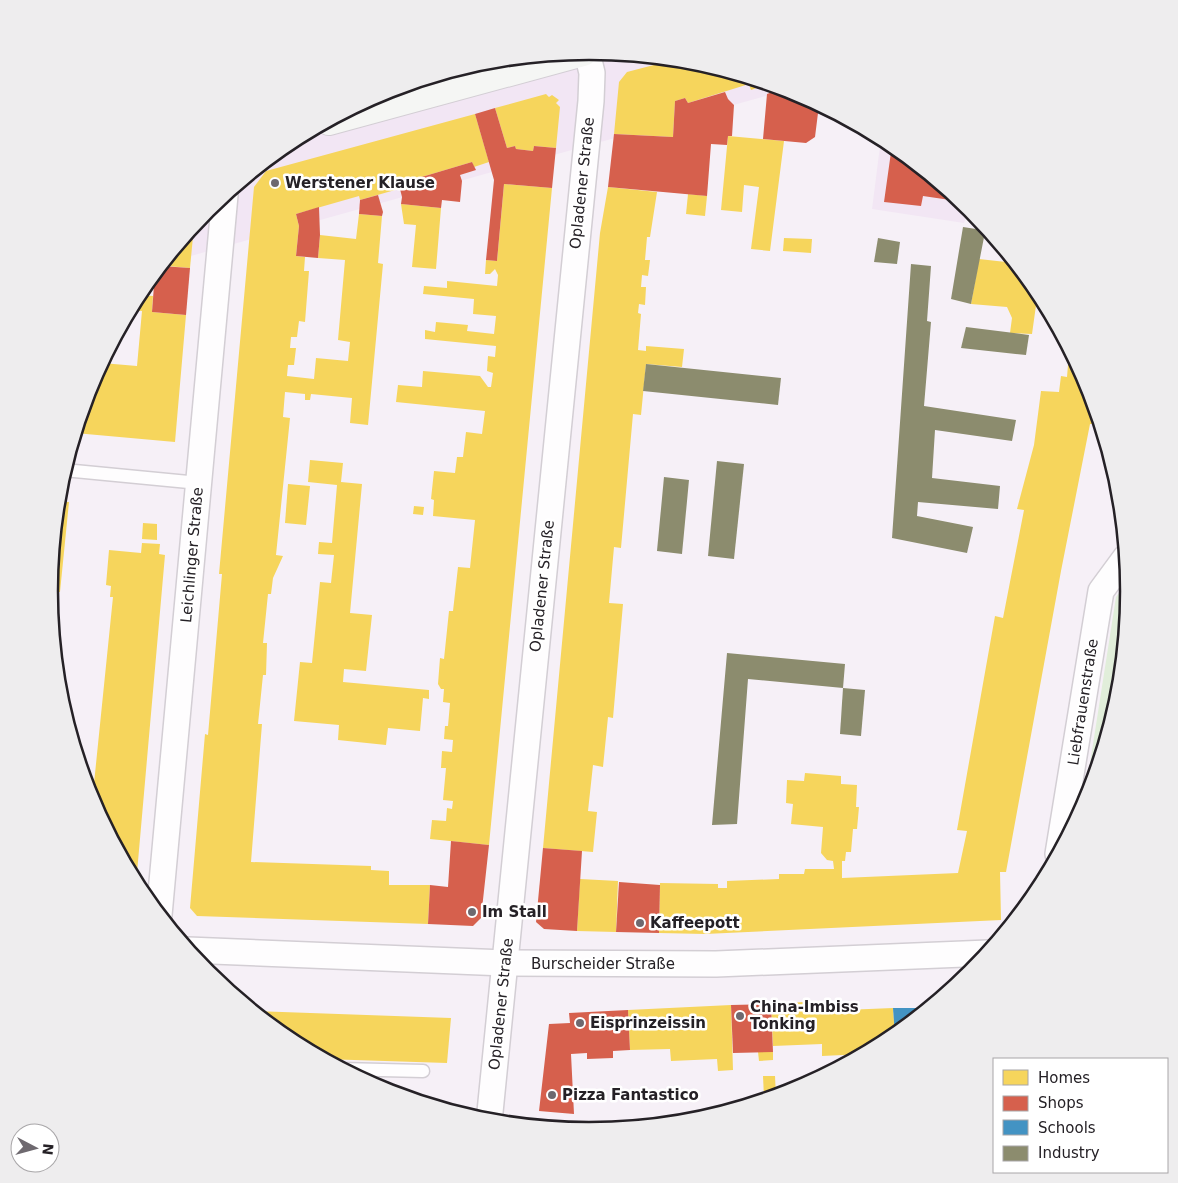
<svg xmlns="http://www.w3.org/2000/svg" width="1178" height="1183" font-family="'DejaVu Sans',sans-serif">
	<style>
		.built { fill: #f2e6f4 }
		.green { fill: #e1eeda }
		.homes { fill: #f6d55c }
		.shops { fill: #d6604d }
		.schools { fill: #4393c3 }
		.industry { fill: #8c8c6e }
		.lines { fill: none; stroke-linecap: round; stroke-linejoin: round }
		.lane-casing { stroke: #d3ced4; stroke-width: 15 }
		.street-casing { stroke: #d3ced4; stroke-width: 28 }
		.secondary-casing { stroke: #d3ced4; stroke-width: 30 }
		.lane { stroke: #fefdfe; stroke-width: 12 }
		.street { stroke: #fefdfe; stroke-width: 25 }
		.secondary { stroke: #f5f6f4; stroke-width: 28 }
		.poi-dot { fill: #6e696f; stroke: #fff; stroke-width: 2 }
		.labels { text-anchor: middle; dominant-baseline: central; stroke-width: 5; stroke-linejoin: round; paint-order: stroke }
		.poi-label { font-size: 15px; font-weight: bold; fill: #252126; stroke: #fff; text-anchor: start }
		.street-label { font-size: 15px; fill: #252126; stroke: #fff }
		.rim { fill: none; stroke: #252126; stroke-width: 2.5 }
	</style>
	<rect width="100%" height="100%" fill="#f6f0f7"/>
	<!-- built -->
	<g class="built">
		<path d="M612,54L695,62L787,90L162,264L207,209L287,144Z"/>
		<path d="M881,138L889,142L969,208L964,223L872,209Z"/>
	</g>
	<!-- green -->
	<path class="green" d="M1128,581L1129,592L1119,697L1088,798L1083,808L1116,597Z"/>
	<!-- homes -->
	<g class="homes">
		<path d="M673,60L695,62L767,84L751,90L749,84L688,103L685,98L675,101L673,137L614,134L619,82L627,72Z"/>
		<path d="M546,94L549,97L552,95L559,100L556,103L560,107L556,148L534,146L533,151L516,149L515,146L507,148L495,108Z"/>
		<path d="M475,114L489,162L474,167L472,162L415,179L416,184L360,200L359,196L296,214L299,226L296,256L305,257L304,271H309L305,322L299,321L297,337H291L290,348H296L294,365H288L287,376L314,379L316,358L348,361L350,342L338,340L345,260L318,258L320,235L356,239L359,214L382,216L378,263L383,264L368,425L350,423L352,398L311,394L310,400H305V394L285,392L283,417L290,418L276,555L283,556L273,578L271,594H268L263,643H267L266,675H263L258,724H262L251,862L371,866V870L389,871V885H430L428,924L197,916L190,908L205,734L208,735L222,574H219L254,187L266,171Z"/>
		<path d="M728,136L784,141L770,251L751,249L759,187L744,185L742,212L721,210Z"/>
		<path d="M504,184L552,188L489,845L430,839L432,820L446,821L447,808L452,809L453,801L443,800L446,768H441L442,751L452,752L453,740L444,739L445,726H448L450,703L443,702L444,689H441L438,684L440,658L444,659L449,611H453L458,567L470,568L475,520L433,516L434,500L431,499L434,471L455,473L457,457H463L466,432L482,434L485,411L396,402L398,385L422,387L423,371L480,376L488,387H491L493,373L487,371L488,356L495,357L496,346L425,339V330L435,332L436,322L468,325L467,331L494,334L496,316L473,314L474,299L423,294L424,286L447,288V281L497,286L498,275L495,269L490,274H485L486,260L497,261Z"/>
		<path d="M608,187L657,192L650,237H647L645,260H650L648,276L642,275L641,287H646L645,305L639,304L638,313L641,314L638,350L646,351V346L684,349L682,367L646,364L641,415L633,414L621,548L614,547L609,603L623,604L613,718L608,717L603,767L593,765L588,811L597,812L593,852L543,848L600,233Z"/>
		<path d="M688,194L707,196L705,216L686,214Z"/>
		<path d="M401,204L441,208L436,269L412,267L416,225L404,224Z"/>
		<path d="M194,226L190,268L166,266L167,258Z"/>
		<path d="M784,238L812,239L811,253L783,251Z"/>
		<path d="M979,259L1015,263L1038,291L1032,334L1010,333L1012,318L1007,307L971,304Z"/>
		<path d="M138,295L153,296L152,312L186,315L175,442L75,433L90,384L102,363L137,366L142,311L130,310Z"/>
		<path d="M1069,353H1071L1088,385L1095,408L1092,424H1090L1061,571L1006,872H1000L1001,920L705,934L659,933L660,883L718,884V888H727V881L779,879V874H804L805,869H834L833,861L827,860L821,853L823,827L791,824L793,804L786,803L787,780L804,781L805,773L841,776V784L857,785L856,807H859L857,829H853L851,852H846L845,861H842V878L958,873L967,831L957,830L995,616L1003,618L1024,510L1017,509L1034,445L1041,391L1059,392L1061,376L1067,377Z"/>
		<path d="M310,460L343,463L341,482L362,484L350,613L372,615L366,671L344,669L343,682L429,690V699L423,698L420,731L388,728L386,745L338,740L339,725L294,721L300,662L312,663L320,582L331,583L334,555L318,554L319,542L332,543L337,485L308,482Z"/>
		<path d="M288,484L310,486L306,525L285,523Z"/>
		<path d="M58,501L69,502L60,592L49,591Z"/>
		<path d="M414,506L424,507L423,515L413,514Z"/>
		<path d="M143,523L157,524V540L142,539Z"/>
		<path d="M142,543L160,544L159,554L165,555L136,884L92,803L113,597H110L111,586L106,585L109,550L141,553Z"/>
		<path d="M580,879L618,881L616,932L577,931Z"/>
		<path d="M820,1001V1011L893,1008L895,1036L864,1054L822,1056V1044L773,1046L771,1004Z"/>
		<path d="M731,1005L733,1070L718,1071L717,1059L671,1061L670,1049L630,1050L628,1010Z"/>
		<path d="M252,1011L451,1018L447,1063L323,1059L289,1041Z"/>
		<path d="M758,1052H773V1060L759,1061Z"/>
		<path d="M763,1076H775L776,1097L764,1098Z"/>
	</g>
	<!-- shops -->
	<g class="shops">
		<path d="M773,86L796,92L819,105L815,137L806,143L763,139L767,94L775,91Z"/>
		<path d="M725,92L728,99L734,105L732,136H728L727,145L711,144L707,196L608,187L614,134L673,137L675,101L685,98L688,103Z"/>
		<path d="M495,108L507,148L515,146L516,149L533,151L534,146L556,148L552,188L504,184L497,261L486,260L494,180L475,114Z"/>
		<path d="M892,145L957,198V201L923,196L921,206L884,202Z"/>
		<path d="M472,162L476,170L460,175L462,181L460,202L442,200L441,208L401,204L402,197L400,189L416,184L415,179Z"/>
		<path d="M378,195L383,212L382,216L359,214L360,200Z"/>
		<path d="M319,207L320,235L318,258L296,256L299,226L296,214Z"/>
		<path d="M161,266L190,268L186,315L152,312L155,272Z"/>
		<path d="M111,345L110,363H102Z"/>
		<path d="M451,841L489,845L481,918L473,926L428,924L430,885L448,887Z"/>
		<path d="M543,848L582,851L577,931L544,929L536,922Z"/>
		<path d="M619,882L660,885L659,933L616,932Z"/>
		<path d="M771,1004L773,1052L733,1053L731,1005Z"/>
		<path d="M628,1010L630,1050L613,1051V1058L587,1059V1053L571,1054L574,1114L539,1111L549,1024L570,1023L569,1013Z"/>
	</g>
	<!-- schools -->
	<path class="schools" d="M893,1008H927V1010L895,1036Z"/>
	<!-- industry -->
	<g class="industry">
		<path d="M978,222H981L986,227L971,304L951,299L963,227L976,229Z"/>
		<path d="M878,238L900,242L897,264L874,262Z"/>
		<path d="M911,264L931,266L927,321L931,322L924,406L1016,420L1012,441L935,430L932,478L1000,486L998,509L918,502L917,516L973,527L967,553L892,538Z"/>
		<path d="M966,327L1029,335L1026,355L961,348Z"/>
		<path d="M646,364L781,378L778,405L643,391Z"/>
		<path d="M717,461L744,464L734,559L708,556Z"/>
		<path d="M664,477L689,480L682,554L657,551Z"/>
		<path d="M727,653L845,664L843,688L748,679L737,824L712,825Z"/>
		<path d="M843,688L865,690L861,736L840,734Z"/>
		<path d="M408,1098L440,1099V1108Z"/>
	</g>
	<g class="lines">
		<!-- lane casing -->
		<g class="lane-casing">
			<g id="lane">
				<path d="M64,470L199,483"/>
				<path d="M341,1069L423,1071"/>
			</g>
		</g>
		<!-- street casing -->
		<g class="street-casing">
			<g id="street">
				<path d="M1058,854L1101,591L1126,557"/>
				<path d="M159,915L225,195"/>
				<path d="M188,950L505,963L716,964L988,953"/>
				<path d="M489,1122L591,101L592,73L587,52"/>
			</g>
		</g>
		<!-- secondary casing -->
		<g class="secondary-casing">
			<path id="secondary" d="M329,121L583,52"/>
		</g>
		<!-- lane -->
		<use href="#lane" class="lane"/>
		<!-- street -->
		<use href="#street" class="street"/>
		<!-- secondary -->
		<use href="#secondary" class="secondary"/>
	</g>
	<!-- markers -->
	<g class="poi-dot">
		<circle cx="275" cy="183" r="5"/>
		<circle cx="472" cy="912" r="5"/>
		<circle cx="640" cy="923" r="5"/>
		<circle cx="740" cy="1016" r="5"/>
		<circle cx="580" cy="1023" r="5"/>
		<circle cx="552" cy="1095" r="5"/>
	</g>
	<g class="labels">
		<!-- poi labels -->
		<g class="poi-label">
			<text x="285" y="183">Werstener Klause</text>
			<text x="482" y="912">Im Stall</text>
			<text x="650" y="923">Kaffeepott</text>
			<text x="750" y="1007">China-Imbiss<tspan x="750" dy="17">Tonking</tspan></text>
			<text x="590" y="1023">Eisprinzeissin</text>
			<text x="562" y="1095">Pizza Fantastico</text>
		</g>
		<!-- street labels -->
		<g class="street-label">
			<text transform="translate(582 183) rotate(-84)">Opladener Straße</text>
			<text transform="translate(192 555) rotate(-85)">Leichlinger Straße</text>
			<text transform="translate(542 586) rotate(-84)">Opladener Straße</text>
			<text transform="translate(1083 702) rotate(-81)">Liebfrauenstraße</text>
			<text x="603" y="964">Burscheider Straße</text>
			<text transform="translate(501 1004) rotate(-84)">Opladener Straße</text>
		</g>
	</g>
	<!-- crop -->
	<path d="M0 0H1178V1183H0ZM58 591a531 531 0 1 1 1062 0a531 531 0 1 1-1062 0Z" fill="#eeedee" fill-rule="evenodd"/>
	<path class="rim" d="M58 591a531 531 0 1 1 1062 0a531 531 0 1 1-1062 0Z"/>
	<!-- legend -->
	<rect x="993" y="1058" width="175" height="115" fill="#ffffff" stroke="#a8a6a8"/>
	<rect x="1003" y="1070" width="25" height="15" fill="#f6d55c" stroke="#a8a6a8"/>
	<text x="1038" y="1083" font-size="15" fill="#252126">Homes</text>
	<rect x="1003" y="1096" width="25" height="15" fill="#d6604d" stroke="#a8a6a8"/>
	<text x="1038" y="1108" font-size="15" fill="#252126">Shops</text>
	<rect x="1003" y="1120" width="25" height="15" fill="#4393c3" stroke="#a8a6a8"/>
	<text x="1038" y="1133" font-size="15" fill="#252126">Schools</text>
	<rect x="1003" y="1146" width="25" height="15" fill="#8c8c6e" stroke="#a8a6a8"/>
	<text x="1038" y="1158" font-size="15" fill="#252126">Industry</text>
	<!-- north arrow -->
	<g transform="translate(35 1148) rotate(96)"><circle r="24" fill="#ffffff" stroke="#a8a6a8"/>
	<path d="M0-4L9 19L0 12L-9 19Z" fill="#6e696f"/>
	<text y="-8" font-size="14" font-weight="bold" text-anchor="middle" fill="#252126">N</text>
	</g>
</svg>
